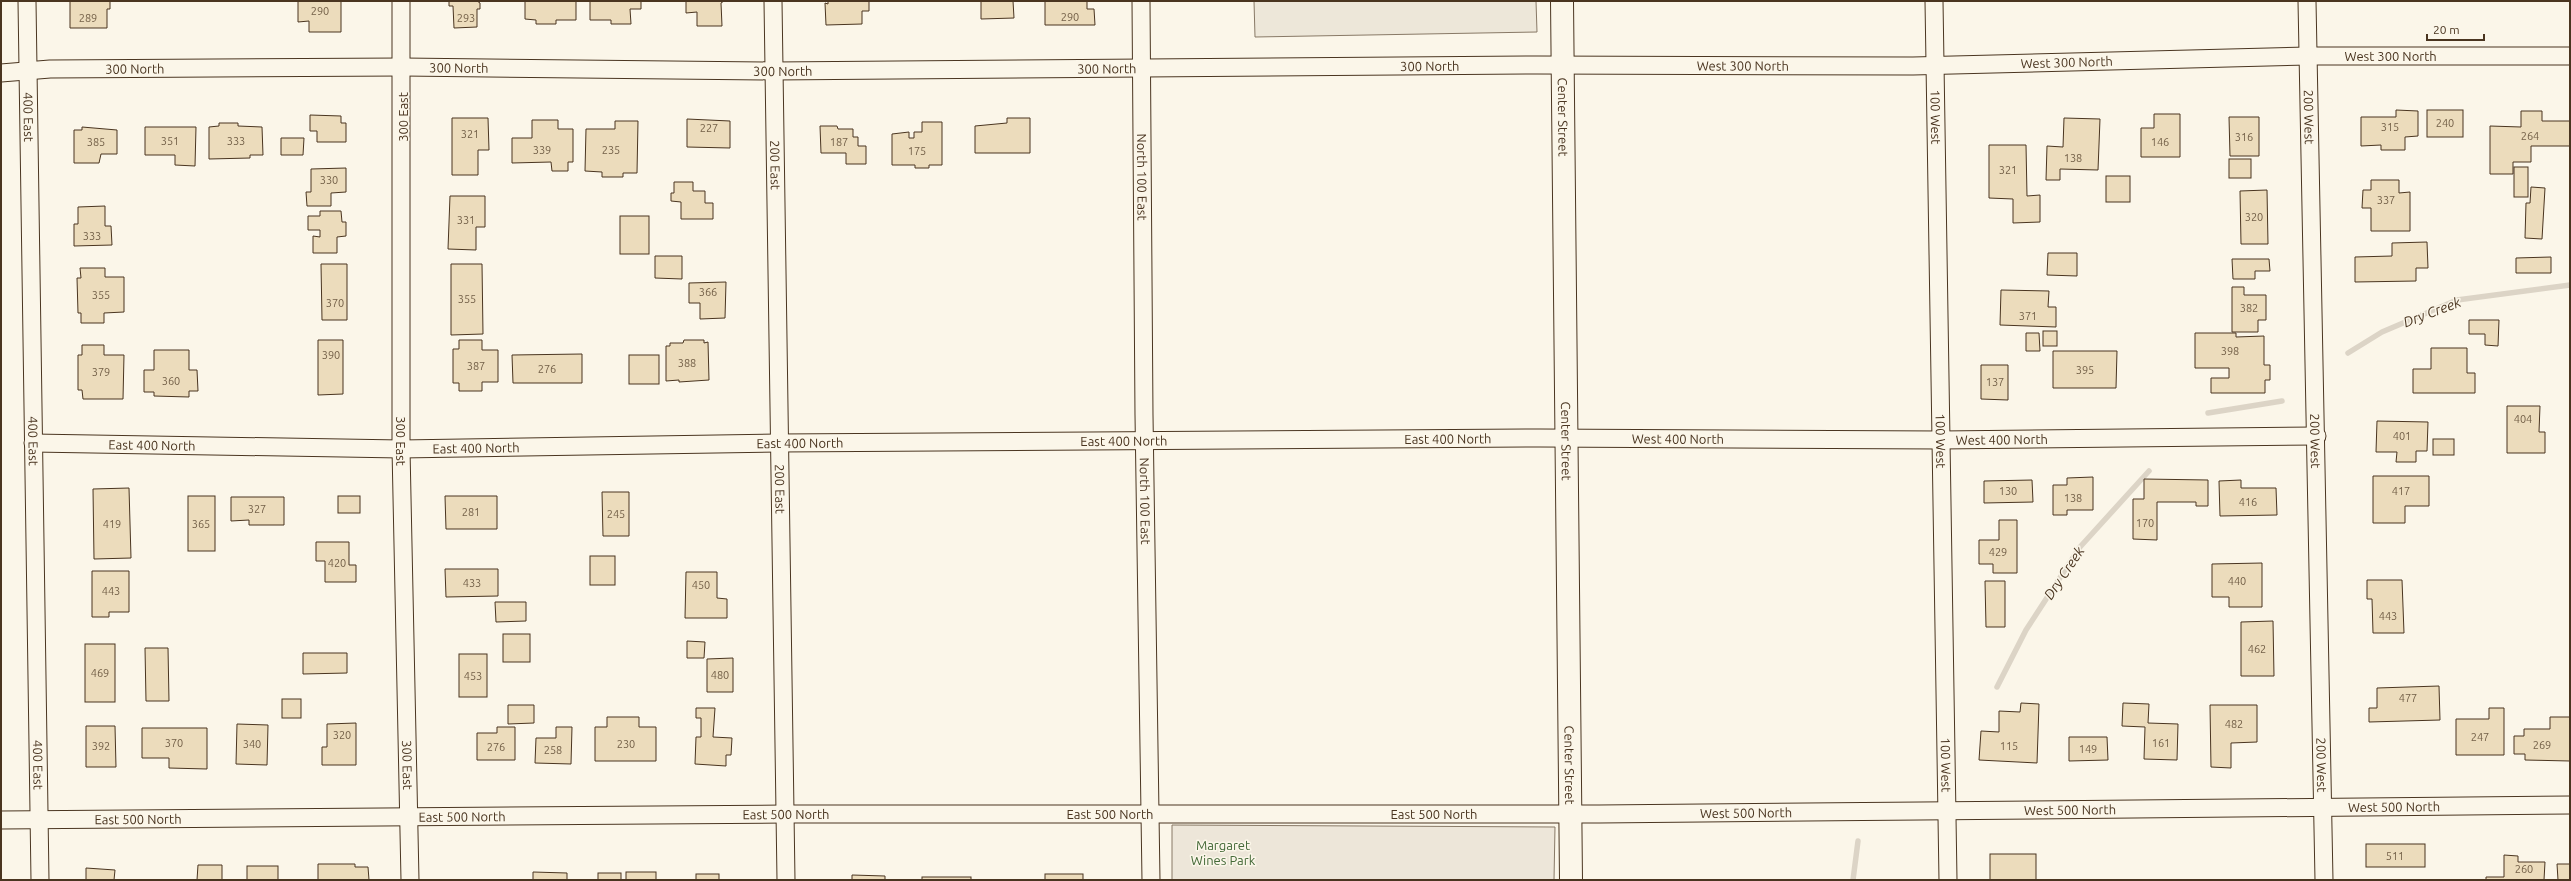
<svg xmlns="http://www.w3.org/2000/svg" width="2571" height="881" font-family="Ubuntu,sans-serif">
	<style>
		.green { fill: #ede6d9; stroke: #887966 }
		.parking { fill: #ede7d9; stroke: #887966 }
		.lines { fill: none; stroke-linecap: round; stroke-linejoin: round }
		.stream { stroke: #dcd4c6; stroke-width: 5.5 }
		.building { fill: #ecdcbc; stroke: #4a3520 }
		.street-casing { stroke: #4a3520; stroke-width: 19 }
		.secondary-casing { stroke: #4a3520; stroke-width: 24 }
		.street { stroke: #fbf6e9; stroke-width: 17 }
		.secondary { stroke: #fbf6e9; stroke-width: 22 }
		.labels { text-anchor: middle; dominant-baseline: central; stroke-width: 3; stroke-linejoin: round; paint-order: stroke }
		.number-label { font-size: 11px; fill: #725f47 }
		.street-label { font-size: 13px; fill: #4a3520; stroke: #fbf6e9 }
		.park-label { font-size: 13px; fill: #436837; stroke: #fbf6e9 }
		.water-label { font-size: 14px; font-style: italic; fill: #4a3520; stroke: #fbf6e9 }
	</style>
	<rect width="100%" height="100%" fill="#fbf6e9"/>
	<!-- green -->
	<path class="green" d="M1172,825L1555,827L1554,880H1172Z"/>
	<!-- parking -->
	<path class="parking" d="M1254,1H1536L1537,32L1255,37Z"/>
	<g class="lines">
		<!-- stream -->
		<g class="stream">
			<path d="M2348,353L2382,332L2457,300L2570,285"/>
			<path d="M2208,413L2282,401"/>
			<path d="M1997,687L2026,630L2080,547L2149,471"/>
			<path d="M1853,880L1858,841"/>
		</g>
	</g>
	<!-- building -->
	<g class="building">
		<path d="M70,1H110V9H107V28H70Z"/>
		<path d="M298,1H341V32H309V21L298,22Z"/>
		<path d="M449,1H477L480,3V9H477V27L454,28L453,6H449Z"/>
		<path d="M525,1H576V20H556V24H536V20L525,19Z"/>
		<path d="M590,1H641V9H630L631,24H611V20H590Z"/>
		<path d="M686,1H724L721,3L722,26H697V12L686,13Z"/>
		<path d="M828,1H869V11H862V24L826,25L825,3L828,4Z"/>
		<path d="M981,1H1013L1014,18L981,19Z"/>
		<path d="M1045,1H1087V9H1094L1095,25H1045Z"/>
		<path d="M2396,110L2418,111V136L2405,137V150H2381V145L2361,146V117H2396Z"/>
		<rect x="2427" y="110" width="36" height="27"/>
		<path d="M2521,111H2542V121H2570V146H2531V162H2513V174H2490V126L2521,127Z"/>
		<path d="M2154,114H2180V157H2141V128H2154Z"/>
		<path d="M310,115L341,116V123H346V142H317V131H310Z"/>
		<path d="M2229,117H2259V156H2230Z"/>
		<path d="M452,118H488L489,150H478V175H452Z"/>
		<path d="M1007,118H1030V153H975V126L1007,123Z"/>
		<path d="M2064,118L2100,119L2098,170L2060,169V180H2046L2047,146L2063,147Z"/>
		<path d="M687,119L730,121V148L687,147Z"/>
		<path d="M532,120H558V129H573V162H568V171H552L551,162L512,163V138H532Z"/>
		<path d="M615,121H638L637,173H623V177H602V172L585,171L586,129H615Z"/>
		<path d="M922,122H942V165H929V168H915V165H892V134L909,132V138H914V132H922Z"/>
		<path d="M219,123H238V126L262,127L263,155H250V158L209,159V127L219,126Z"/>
		<path d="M820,126H837L838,129H853V137H858V146H866V164H846V153H821Z"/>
		<path d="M82,127L117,130V154H101L99,163H74V130H82Z"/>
		<path d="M145,127H196L195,166L175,165V155H145Z"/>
		<path d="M281,138H304L303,155H281Z"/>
		<path d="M1989,145H2026L2027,196L2040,195V222L2013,223V199L1989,198Z"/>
		<rect x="2229" y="159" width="22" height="19"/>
		<rect x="2514" y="167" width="14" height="30"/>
		<path d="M346,168V192L331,193V206H307L306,192H311V169Z"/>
		<rect x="2106" y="176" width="24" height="26"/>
		<path d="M2371,180H2399V193L2410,192V231H2371V208H2362L2363,190H2371Z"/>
		<path d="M674,182H693V191H705V203H713V219H681V202L671,201V193H674Z"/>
		<path d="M2531,187L2545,188L2542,239L2525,238L2526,203H2530Z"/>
		<path d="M2267,190L2268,244H2241L2240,191Z"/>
		<path d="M450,196H485V227H476V250L448,249Z"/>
		<path d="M105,206V226H111L112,245L74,246V224H78V207Z"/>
		<path d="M320,211H341L342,222H346V236L337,237V253H313V236L320,237V230H308V216H320Z"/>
		<rect x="620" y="216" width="29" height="38"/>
		<path d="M2427,242L2428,268H2416V281L2355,282V257L2392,256V243Z"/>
		<path d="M2048,253H2077V276L2047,275Z"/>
		<path d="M655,256H682V279L655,278Z"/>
		<path d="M2551,257V273H2516V258Z"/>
		<path d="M2232,259H2269L2270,271H2255V279H2233Z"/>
		<path d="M321,264H347V320H322Z"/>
		<path d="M451,264H482L483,334L451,335Z"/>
		<path d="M80,268H105V277H124V312L104,313V323H81V313H78L77,278H81Z"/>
		<path d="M726,282L725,318L700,319V303H689V283Z"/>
		<path d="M2232,287H2244V295H2266V320H2258V332H2232Z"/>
		<path d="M2001,290L2049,291L2048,307H2056V327L2000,325Z"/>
		<path d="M2469,320H2499L2498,346L2485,345V334H2469Z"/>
		<rect x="2043" y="331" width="14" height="15"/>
		<path d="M2026,333H2039L2040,351H2026Z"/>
		<path d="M2195,333H2236V337L2264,336V365H2270V380H2265V393H2211V378H2229V368H2195Z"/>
		<path d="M318,340H343V394L318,395Z"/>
		<path d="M459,340H482V350H498V382H482V391H459V383H453V349H459Z"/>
		<path d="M684,340H704V343L708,342L709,380L679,382V380L666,381V346H670V343H683Z"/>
		<path d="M82,345H104V355H124L123,399H83L82,390H78V355H82Z"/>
		<path d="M2431,348H2467V373H2475V393H2413V369H2431Z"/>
		<path d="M154,350H189V370H197L198,391H189V397L154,396V392H144V370H154Z"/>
		<path d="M2053,351H2117L2116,388H2053Z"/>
		<path d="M582,354V383H513L512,355Z"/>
		<rect x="629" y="355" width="30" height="29"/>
		<path d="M1981,365H2008V400L1981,399Z"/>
		<path d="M2507,406H2540L2539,432H2545V453H2507Z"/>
		<path d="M2377,421L2428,422L2427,451H2416V462H2396L2397,452H2376Z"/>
		<rect x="2433" y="439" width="21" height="16"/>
		<path d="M2373,476H2429V506H2405V523H2373Z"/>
		<path d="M2093,477V510H2067V515H2053V485H2067V478Z"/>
		<path d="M2144,479L2208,480V506H2196V502H2157V540L2133,539V499H2144Z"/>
		<path d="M2032,480L2033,502L1984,503V481Z"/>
		<path d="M2241,480V488H2276L2277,515L2220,516L2219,481Z"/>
		<path d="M129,488L131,558L94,559L93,489Z"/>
		<path d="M602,492H629V536H603Z"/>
		<rect x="188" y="496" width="27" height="55"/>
		<rect x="338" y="496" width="22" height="17"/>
		<path d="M445,496H497V529H446Z"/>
		<path d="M231,497H284V525H249V520L231,521Z"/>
		<path d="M1999,520H2017V573H1993V564H1979V540H1999Z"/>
		<path d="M316,542H349V565H356V582H325V561H316Z"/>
		<rect x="590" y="556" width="25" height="29"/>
		<path d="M2262,563V607H2229V597H2212V564Z"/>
		<path d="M445,569H498V596L446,597Z"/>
		<path d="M92,571H129V612H109V617H92Z"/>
		<path d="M686,572H717V598L727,599V618H685Z"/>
		<path d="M2367,580H2402L2404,633H2373L2372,599H2367Z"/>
		<path d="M1985,581H2005V627H1986Z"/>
		<path d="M495,602H526V621L496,622Z"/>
		<path d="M2273,621L2274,676H2241V622Z"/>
		<rect x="503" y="634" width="27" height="28"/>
		<path d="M687,641L705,642L704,658H687Z"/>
		<rect x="85" y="644" width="30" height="58"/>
		<path d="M145,648H168L169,701H146Z"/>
		<path d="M303,653H347V673L303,674Z"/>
		<rect x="459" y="654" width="28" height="43"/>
		<path d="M733,658V692H707V659Z"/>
		<path d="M2439,686L2440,720L2369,722V708H2377V688Z"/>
		<rect x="282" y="699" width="19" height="19"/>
		<path d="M2021,703L2039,704L2037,763L1979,760L1981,731L1999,732V711L2020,712Z"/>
		<path d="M2123,703L2149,704L2148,723L2178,724L2177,760L2144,759L2145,727L2122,726Z"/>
		<path d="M508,705H534V723L508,724Z"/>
		<path d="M2210,705H2257V742L2231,743V768L2211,767Z"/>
		<path d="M696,708H715L713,737L732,738L731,755H726V766L695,764L696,737H701V718H696Z"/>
		<path d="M2489,708H2504V755H2456V719H2489Z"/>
		<path d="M607,717H639V727H656V761H595V727H607Z"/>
		<path d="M2550,717H2570V761L2525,760V754H2514V736H2524V729H2550Z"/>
		<path d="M356,723V765H322V747H327V724Z"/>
		<path d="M237,724L268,725L267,765L236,764Z"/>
		<path d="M86,726H115L116,767H86Z"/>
		<path d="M497,727H515V760H477V733H497Z"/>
		<path d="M556,727H572L571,764L535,763L536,738H556Z"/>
		<path d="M142,728H207V769L169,768V758H142Z"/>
		<path d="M2069,737H2107L2108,760L2069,761Z"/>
		<rect x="2366" y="844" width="59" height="23"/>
		<rect x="1990" y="854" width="46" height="26"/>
		<path d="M2504,855L2518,856V862H2545L2544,880H2486V877H2504Z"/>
		<path d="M318,864H355V867H368L369,880H318Z"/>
		<path d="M2557,864H2570V880H2558Z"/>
		<path d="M198,865H222V880H197Z"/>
		<rect x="247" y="866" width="31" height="14"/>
		<path d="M86,868L115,870L114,880H86Z"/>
		<path d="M533,872L567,873V880H533Z"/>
		<rect x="626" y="872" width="30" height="8"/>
		<rect x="598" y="873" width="23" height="7"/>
		<rect x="696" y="874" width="23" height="6"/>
		<rect x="1045" y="874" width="38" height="6"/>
		<path d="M852,875L885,876V880H852Z"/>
		<rect x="922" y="877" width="49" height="3"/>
	</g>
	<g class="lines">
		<!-- street casing -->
		<g class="street-casing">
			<g id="street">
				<path id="s1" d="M27,1L40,880"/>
				<path id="s2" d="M401,1V449L410,880"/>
				<path id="s3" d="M773,1L786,880"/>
				<path id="s4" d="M1141,1L1144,415L1151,880"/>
				<path id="s5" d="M1934,1L1948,880"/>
				<path id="s6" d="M2307,1L2324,880"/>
				<path id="s7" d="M1,73L50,69L403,67L774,71L1537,65L1913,66L2308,56H2570"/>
				<path id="s8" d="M33,443L401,449L779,443L1540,438L1941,440L2317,436"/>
				<path id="s9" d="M1,820L785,814H1599L2570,805"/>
			</g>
		</g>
		<!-- secondary casing -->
		<g class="secondary-casing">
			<g id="secondary">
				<path id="s10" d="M1562,1L1571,880"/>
			</g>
		</g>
		<!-- street -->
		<use href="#street" class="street"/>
		<!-- secondary -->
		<use href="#secondary" class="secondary"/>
	</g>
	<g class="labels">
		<!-- number labels -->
		<g class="number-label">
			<text x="320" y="11">290</text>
			<text x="1070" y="17">290</text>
			<text x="88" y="18">289</text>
			<text x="466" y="18">293</text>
			<text x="2445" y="123">240</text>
			<text x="2390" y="127">315</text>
			<text x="709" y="128">227</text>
			<text x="470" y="134">321</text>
			<text x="2530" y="136">264</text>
			<text x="2244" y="137">316</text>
			<text x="170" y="141">351</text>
			<text x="236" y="141">333</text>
			<text x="96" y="142">385</text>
			<text x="839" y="142">187</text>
			<text x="2160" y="142">146</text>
			<text x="542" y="150">339</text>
			<text x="611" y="150">235</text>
			<text x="917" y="151">175</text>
			<text x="2073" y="158">138</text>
			<text x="2008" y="170">321</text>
			<text x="329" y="180">330</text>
			<text x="2386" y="200">337</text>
			<text x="2254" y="217">320</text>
			<text x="466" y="220">331</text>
			<text x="92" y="236">333</text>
			<text x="708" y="292">366</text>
			<text x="101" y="295">355</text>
			<text x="467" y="299">355</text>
			<text x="335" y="303">370</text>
			<text x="2249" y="308">382</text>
			<text x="2028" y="316">371</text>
			<text x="2230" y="351">398</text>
			<text x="331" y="355">390</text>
			<text x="687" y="363">388</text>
			<text x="476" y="366">387</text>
			<text x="547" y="369">276</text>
			<text x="2085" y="370">395</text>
			<text x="101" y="372">379</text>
			<text x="171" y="381">360</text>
			<text x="1995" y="382">137</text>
			<text x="2523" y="419">404</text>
			<text x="2402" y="436">401</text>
			<text x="2008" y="491">130</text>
			<text x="2401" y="491">417</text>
			<text x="2073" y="498">138</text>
			<text x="2248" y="502">416</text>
			<text x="257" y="509">327</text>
			<text x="471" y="512">281</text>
			<text x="616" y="514">245</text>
			<text x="2145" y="523">170</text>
			<text x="112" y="524">419</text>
			<text x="201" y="524">365</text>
			<text x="1998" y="552">429</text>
			<text x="337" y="563">420</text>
			<text x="2237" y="581">440</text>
			<text x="472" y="583">433</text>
			<text x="701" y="585">450</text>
			<text x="111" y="591">443</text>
			<text x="2388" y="616">443</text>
			<text x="2257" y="649">462</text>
			<text x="100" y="673">469</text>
			<text x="720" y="675">480</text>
			<text x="473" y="676">453</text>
			<text x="2408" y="698">477</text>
			<text x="2234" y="724">482</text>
			<text x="342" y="735">320</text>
			<text x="2480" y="737">247</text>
			<text x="174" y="743">370</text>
			<text x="2161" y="743">161</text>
			<text x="252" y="744">340</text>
			<text x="626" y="744">230</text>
			<text x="2542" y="745">269</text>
			<text x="101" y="746">392</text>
			<text x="2009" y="746">115</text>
			<text x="496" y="747">276</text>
			<text x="2088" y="749">149</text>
			<text x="553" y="750">258</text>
			<text x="2395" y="856">511</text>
			<text x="2524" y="869">260</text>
		</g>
		<!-- street labels -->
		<g class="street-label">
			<text stroke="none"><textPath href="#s7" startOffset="2390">West 300 North</textPath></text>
			<text stroke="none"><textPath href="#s7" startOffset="2066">West 300 North</textPath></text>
			<text stroke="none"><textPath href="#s7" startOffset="1429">300 North</textPath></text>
			<text stroke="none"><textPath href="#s7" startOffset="1742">West 300 North</textPath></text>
			<text stroke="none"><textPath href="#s7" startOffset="458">300 North</textPath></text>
			<text stroke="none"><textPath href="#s7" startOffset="134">300 North</textPath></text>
			<text stroke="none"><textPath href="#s7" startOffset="1106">300 North</textPath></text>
			<text stroke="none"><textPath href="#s7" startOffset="782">300 North</textPath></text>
			<text stroke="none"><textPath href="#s1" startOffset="116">400 East</textPath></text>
			<text transform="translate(403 117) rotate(-90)">300 East</text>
			<text stroke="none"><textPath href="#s10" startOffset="116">Center Street</textPath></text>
			<text stroke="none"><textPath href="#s5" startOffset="116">100 West</textPath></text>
			<text stroke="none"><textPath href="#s6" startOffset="116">200 West</textPath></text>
			<text stroke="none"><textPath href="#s3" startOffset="164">200 East</textPath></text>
			<text stroke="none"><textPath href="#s4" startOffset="176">North 100 East</textPath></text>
			<text stroke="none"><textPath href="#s8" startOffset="1645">West 400 North</textPath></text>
			<text stroke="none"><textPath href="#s8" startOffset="1415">East 400 North</textPath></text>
			<text stroke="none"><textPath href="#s8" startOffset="1969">West 400 North</textPath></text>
			<text stroke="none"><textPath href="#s10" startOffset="440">Center Street</textPath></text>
			<text stroke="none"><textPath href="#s6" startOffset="440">200 West</textPath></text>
			<text stroke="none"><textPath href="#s1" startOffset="440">400 East</textPath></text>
			<text stroke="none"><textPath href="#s2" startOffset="440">300 East</textPath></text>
			<text stroke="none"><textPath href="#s5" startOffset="440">100 West</textPath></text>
			<text stroke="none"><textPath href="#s8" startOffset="1091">East 400 North</textPath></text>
			<text stroke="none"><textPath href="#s8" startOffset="767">East 400 North</textPath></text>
			<text stroke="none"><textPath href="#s8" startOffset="119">East 400 North</textPath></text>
			<text stroke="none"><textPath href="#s8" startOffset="443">East 400 North</textPath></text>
			<text stroke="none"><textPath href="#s3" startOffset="488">200 East</textPath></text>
			<text stroke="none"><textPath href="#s4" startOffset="500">North 100 East</textPath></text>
			<text stroke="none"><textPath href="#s1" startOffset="764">400 East</textPath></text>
			<text stroke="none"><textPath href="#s2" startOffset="764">300 East</textPath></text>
			<text stroke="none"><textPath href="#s10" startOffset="764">Center Street</textPath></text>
			<text stroke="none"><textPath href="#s5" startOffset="764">100 West</textPath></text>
			<text stroke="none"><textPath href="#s6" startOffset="764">200 West</textPath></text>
			<text stroke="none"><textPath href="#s9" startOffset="2393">West 500 North</textPath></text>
			<text stroke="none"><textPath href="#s9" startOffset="2069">West 500 North</textPath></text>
			<text stroke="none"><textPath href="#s9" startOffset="1109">East 500 North</textPath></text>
			<text stroke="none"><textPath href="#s9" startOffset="1745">West 500 North</textPath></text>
			<text stroke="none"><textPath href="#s9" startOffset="785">East 500 North</textPath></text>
			<text stroke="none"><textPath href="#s9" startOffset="1433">East 500 North</textPath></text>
			<text stroke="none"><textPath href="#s9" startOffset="461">East 500 North</textPath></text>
			<text stroke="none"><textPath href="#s9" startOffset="137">East 500 North</textPath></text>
		</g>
		<!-- park labels -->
		<g class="park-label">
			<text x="1223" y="845">Margaret<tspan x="1223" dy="15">Wines Park</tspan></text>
		</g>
		<!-- water labels -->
		<g class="water-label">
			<text transform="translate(2432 312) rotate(-21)">Dry Creek</text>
			<text transform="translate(2064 573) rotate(-56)">Dry Creek</text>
		</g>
	</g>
	<!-- border -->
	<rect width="2571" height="881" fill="none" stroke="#4a3520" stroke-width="4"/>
	<!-- scale -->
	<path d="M2427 34v6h57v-6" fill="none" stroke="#4a3520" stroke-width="2"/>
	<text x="2433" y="34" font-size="12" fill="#4a3520" stroke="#fbf6e9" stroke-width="3" paint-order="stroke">20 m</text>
</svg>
